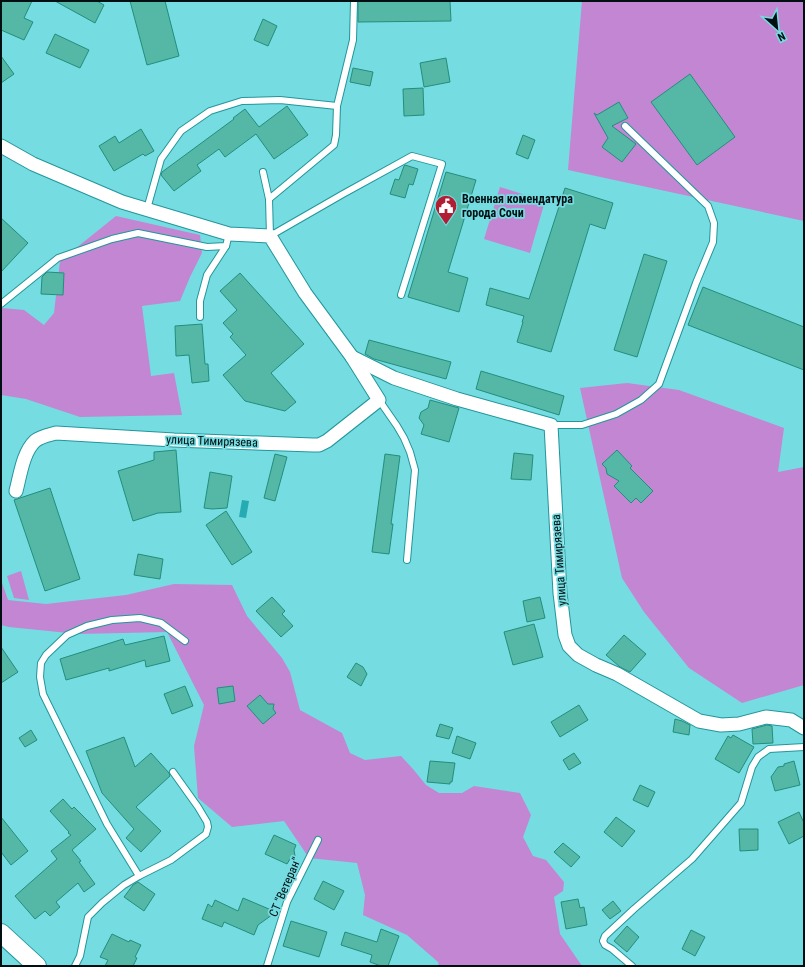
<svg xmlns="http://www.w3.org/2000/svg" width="805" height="967" font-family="'Roboto Condensed',sans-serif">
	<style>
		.green { fill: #c386d2 }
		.water { fill: #25abb1 }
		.building { fill: #55b7a6; stroke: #238e7d }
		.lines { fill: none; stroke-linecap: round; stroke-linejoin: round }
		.lane-casing { stroke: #22969b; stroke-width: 8 }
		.street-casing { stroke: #22969b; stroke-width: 15 }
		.secondary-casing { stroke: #22969b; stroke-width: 20 }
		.lane { stroke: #fff; stroke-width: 6 }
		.street { stroke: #fff; stroke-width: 13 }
		.secondary { stroke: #fff; stroke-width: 18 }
		.labels { text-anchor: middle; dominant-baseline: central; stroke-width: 3.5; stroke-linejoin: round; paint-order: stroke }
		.poi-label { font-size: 12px; font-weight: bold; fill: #001012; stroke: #75dce1; text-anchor: start }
		.street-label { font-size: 12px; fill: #001012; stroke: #75dce1 }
	</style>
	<rect width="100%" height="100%" fill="#75dce1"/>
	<!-- green -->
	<g class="green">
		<path d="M582,1H804V221L568,170Z"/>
		<path d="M500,187L545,201L530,253L484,239Z"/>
		<path d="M116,216L200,235L202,253L190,277L180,301L142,306L151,376L174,373L182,415L80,417L26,399L1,395V309L2,308L24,310L44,325L54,313L60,261Z"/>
		<path d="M627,383L679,390L784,428L778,472L804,467V685L742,703L689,668L644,612L622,578L580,388Z"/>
		<path d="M21,571L29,600L14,598L7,576Z"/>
		<path d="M1,580L8,600L46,604L126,595L174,584L232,585L247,616L282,658L290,672L300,710L342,733L350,753L365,760L401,756L413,769L426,785L439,793H462L474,786L520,793L531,815L523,837L533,856L546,860L564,882L563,891L554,897L560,934L582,966H439L438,962L407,935L363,915L365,895L357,863L309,858L284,821L232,827L198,798L194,746L204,705L167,632L78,634L9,627L1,625Z"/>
	</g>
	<!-- water -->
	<path class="water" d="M242,500L249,501L246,518L239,517Z"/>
	<!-- building -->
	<g class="building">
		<path d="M1,1H32L24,18L33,22L24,40L1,30Z"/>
		<path d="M55,1H97L104,5L95,23Z"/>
		<path d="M130,1H165L179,56L147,65Z"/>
		<path d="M358,1H450L451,21L358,22Z"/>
		<path d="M263,19L277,26L268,46L254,40Z"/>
		<path d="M55,34L89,50L80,68L46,53Z"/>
		<path d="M1,56L14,74L1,83Z"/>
		<path d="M446,58L450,82L424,87L420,63Z"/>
		<path d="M353,68L373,72L370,86L350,82Z"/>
		<path d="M690,74L735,137L697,165L651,102Z"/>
		<path d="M423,88L424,115L404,116L403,89Z"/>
		<path d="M619,102L628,118L612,126L636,144L622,162L602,147L608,138L594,113L597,115Z"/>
		<path d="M287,106L308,135L274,159L256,134L225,157L219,149L197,165L201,171L174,191L161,175L162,172L234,119L233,118L245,109L259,127Z"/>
		<path d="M141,129L154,151L145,156L143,154L114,171L99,146L115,136L119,143Z"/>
		<path d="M523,135L535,140L528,159L516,154Z"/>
		<path d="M405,165L418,169L413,185L409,184L405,198L390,194L395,179L399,180L404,166Z"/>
		<path d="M446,172L476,180L448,272L468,278L459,312L408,297Z"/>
		<path d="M565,188L613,203L605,229L590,224L551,352L517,342L523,322H522L524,316L486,305L490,288L529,299Z"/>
		<path d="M1,218L28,243L1,272Z"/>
		<path d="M644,254L667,261L637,357L614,350Z"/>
		<path d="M47,272L64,273L63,295L41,294L42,277Z"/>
		<path d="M240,273L304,344L271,373L296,402L285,411L245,401L223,375L246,355L230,337L233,334L223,323L237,310L220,291Z"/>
		<path d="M703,287L804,327V370L688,325Z"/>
		<path d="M202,324L205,364H208L209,381L192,383L189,355L176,356L175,326Z"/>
		<path d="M369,340L451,362L446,379L374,359L365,354Z"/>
		<path d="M481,371L564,396L559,415L476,389Z"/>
		<path d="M430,400L459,408L449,442L421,434L424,425L419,418L421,412L428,408Z"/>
		<path d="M176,450L181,512L158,513L133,521L118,471L154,460V452Z"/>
		<path d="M617,450L632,466L630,468L653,491L641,503L636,498L631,503L614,486L619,481L607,474L606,468L602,464Z"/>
		<path d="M514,453L533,455L531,480L511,479Z"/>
		<path d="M275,454L287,457L275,501L264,498Z"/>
		<path d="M385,454L400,456L391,524H393L389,554L372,552Z"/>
		<path d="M210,472L232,476L227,508L212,509L204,508Z"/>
		<path d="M50,488L80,579L45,591L14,500Z"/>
		<path d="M226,511L252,552L232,565L206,525Z"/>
		<path d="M138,554L163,559L160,579L134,575Z"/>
		<path d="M272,597L285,611L282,614L293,626L281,637L256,611Z"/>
		<path d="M540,597L545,618L527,622L523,601Z"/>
		<path d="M534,624L543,657L513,665L504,632Z"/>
		<path d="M624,635L646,654L630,672L620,667L606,655Z"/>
		<path d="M164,636L170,661L146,667L145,660L109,671V668L66,680L60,659L123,639L125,645Z"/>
		<path d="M1,647L18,672L1,683Z"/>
		<path d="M356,663L363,667L367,674L361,686L347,677Z"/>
		<path d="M185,686L193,706L172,714L164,694Z"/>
		<path d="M233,686L235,701L219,704L217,688Z"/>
		<path d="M260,695L268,704H274L273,709L276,713L263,724L247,706Z"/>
		<path d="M579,705L588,720L560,737L551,722Z"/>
		<path d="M675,719L682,721L690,725L689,735L673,732Z"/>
		<path d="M440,724L453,728L449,739L436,736Z"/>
		<path d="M767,725L772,726L773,743L753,744L752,729Z"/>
		<path d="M31,730L37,740L25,747L19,738Z"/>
		<path d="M733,735L754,747L739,773L715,759L728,736L731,738Z"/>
		<path d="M457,736L476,743L470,759L452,753Z"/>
		<path d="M124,737L135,767L151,753L169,773L170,776L136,807L161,831L141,852L126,838L134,829L102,793L86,751Z"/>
		<path d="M574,753L581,763L569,770L563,760Z"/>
		<path d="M430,761L455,763L452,782H450V784L427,782Z"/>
		<path d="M794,761L800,785L775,791L771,777L778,767L784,766V764Z"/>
		<path d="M640,785L655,792L648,807L633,800Z"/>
		<path d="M63,799L72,809L74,807L96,829L72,850L81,861L79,862L95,884L84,892L78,883L56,902L60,907L50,916L45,911L35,919L15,896L57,859L51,851L71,835L68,833L69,832L50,811Z"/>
		<path d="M799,812L804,823V836L789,844L778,822Z"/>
		<path d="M1,817L28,851L11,865L1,852Z"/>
		<path d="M616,817L635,831L622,847L604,832Z"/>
		<path d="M739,829H758V850L740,851Z"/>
		<path d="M274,835L296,845L294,850L295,856L290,859L287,864L265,854Z"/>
		<path d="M563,843L580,857L571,867L554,852Z"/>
		<path d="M323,881L344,891L334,910L314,899Z"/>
		<path d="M138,882L155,894L144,911L124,897L133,885Z"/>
		<path d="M243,898L276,912L258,925L254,935L224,922L222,927L202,919L208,904L212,907L215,900L238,911Z"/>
		<path d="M578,899L580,908L584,907L587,925L566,929L561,902Z"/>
		<path d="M613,901L621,911L610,919L602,910Z"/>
		<path d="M291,921L327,932L319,957L283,946Z"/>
		<path d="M627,926L639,937L627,952L614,941Z"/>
		<path d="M381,929L399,936L388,966H381L370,962L372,955L341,945L345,932L377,942Z"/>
		<path d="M691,930L705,937L695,956L682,949Z"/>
		<path d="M112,934L129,942L130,940L141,945L135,957L137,958L133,966H105L108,960L100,957Z"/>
	</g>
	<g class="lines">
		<!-- lane casing -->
		<g class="lane-casing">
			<g id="lane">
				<path d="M337,106L336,135L334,145L269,199L270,236L343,194L412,156L442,164L401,295"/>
				<path d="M263,172L269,199"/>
				<path d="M147,209L161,159L181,131L210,111L242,101L280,100L337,106L353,40L354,1"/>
				<path d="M1,304L58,258L112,239L138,233L207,247L226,246L229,234"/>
				<path d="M200,317V301L207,275L226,246"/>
				<path d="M379,400L397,426L404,438L410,452L415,470L407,560"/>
				<path d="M551,425H582L616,414L641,400L659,384L696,283L713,242L714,223L708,206L625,126"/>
				<path d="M139,876L171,860L206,834L208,827L207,822L198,807L173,772"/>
				<path d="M75,966L80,956L88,917L102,903L124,885L139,876L107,824L43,694L40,677L41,663L46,655L67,635L87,626L112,620L140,618L161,623L185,641"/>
				<path d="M267,966L287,902L318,840"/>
				<path d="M632,966L612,949L605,945L603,941L605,936L634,909L692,859L741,803L752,767L758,757L769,749L804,747"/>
			</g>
		</g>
		<!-- street casing -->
		<g class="street-casing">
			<g id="street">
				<path d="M1,146L33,164L122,202L229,234L270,236L305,293L352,357L394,378L457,399L551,425L560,593L565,635L569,646L578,655L596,665L617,674L699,721L721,725L739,724L766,717L791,720L804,728"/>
				<path d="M16,491C20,476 23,452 35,441C41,436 49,435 56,433L174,440L313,445H319L327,441L379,400L352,357"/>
			</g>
		</g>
		<!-- secondary casing -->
		<g class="secondary-casing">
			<path id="secondary" d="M1,933L37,966"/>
		</g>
		<!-- lane -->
		<use href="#lane" class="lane"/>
		<!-- street -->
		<use href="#street" class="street"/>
		<!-- secondary -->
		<use href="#secondary" class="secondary"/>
	</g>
	<!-- icons -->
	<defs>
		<g id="civic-pin" transform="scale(1.15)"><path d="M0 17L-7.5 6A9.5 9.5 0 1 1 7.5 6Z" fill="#b11e34" stroke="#75dce1"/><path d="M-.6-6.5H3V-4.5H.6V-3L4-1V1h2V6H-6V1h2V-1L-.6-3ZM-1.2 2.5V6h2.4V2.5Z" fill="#fff"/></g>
	</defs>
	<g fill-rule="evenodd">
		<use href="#civic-pin" x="446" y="206"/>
	</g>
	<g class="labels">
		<!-- poi labels -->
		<g class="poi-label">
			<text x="462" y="199">Военная комендатура<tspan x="462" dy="14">города Сочи</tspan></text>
		</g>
		<!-- street labels -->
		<g class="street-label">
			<text transform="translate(212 441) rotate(2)">улица Тимирязева</text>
			<text transform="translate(559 560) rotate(-94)">улица Тимирязева</text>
			<text transform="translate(285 887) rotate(-67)">СТ "Ветеран"</text>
		</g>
	</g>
	<!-- border -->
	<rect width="805" height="967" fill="none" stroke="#001012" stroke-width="4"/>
	<!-- north arrow -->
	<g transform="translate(777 28) rotate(153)" stroke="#75dce1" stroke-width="3" paint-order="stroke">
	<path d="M0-3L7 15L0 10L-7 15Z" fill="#001012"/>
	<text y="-6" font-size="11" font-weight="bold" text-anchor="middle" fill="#001012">N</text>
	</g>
</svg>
